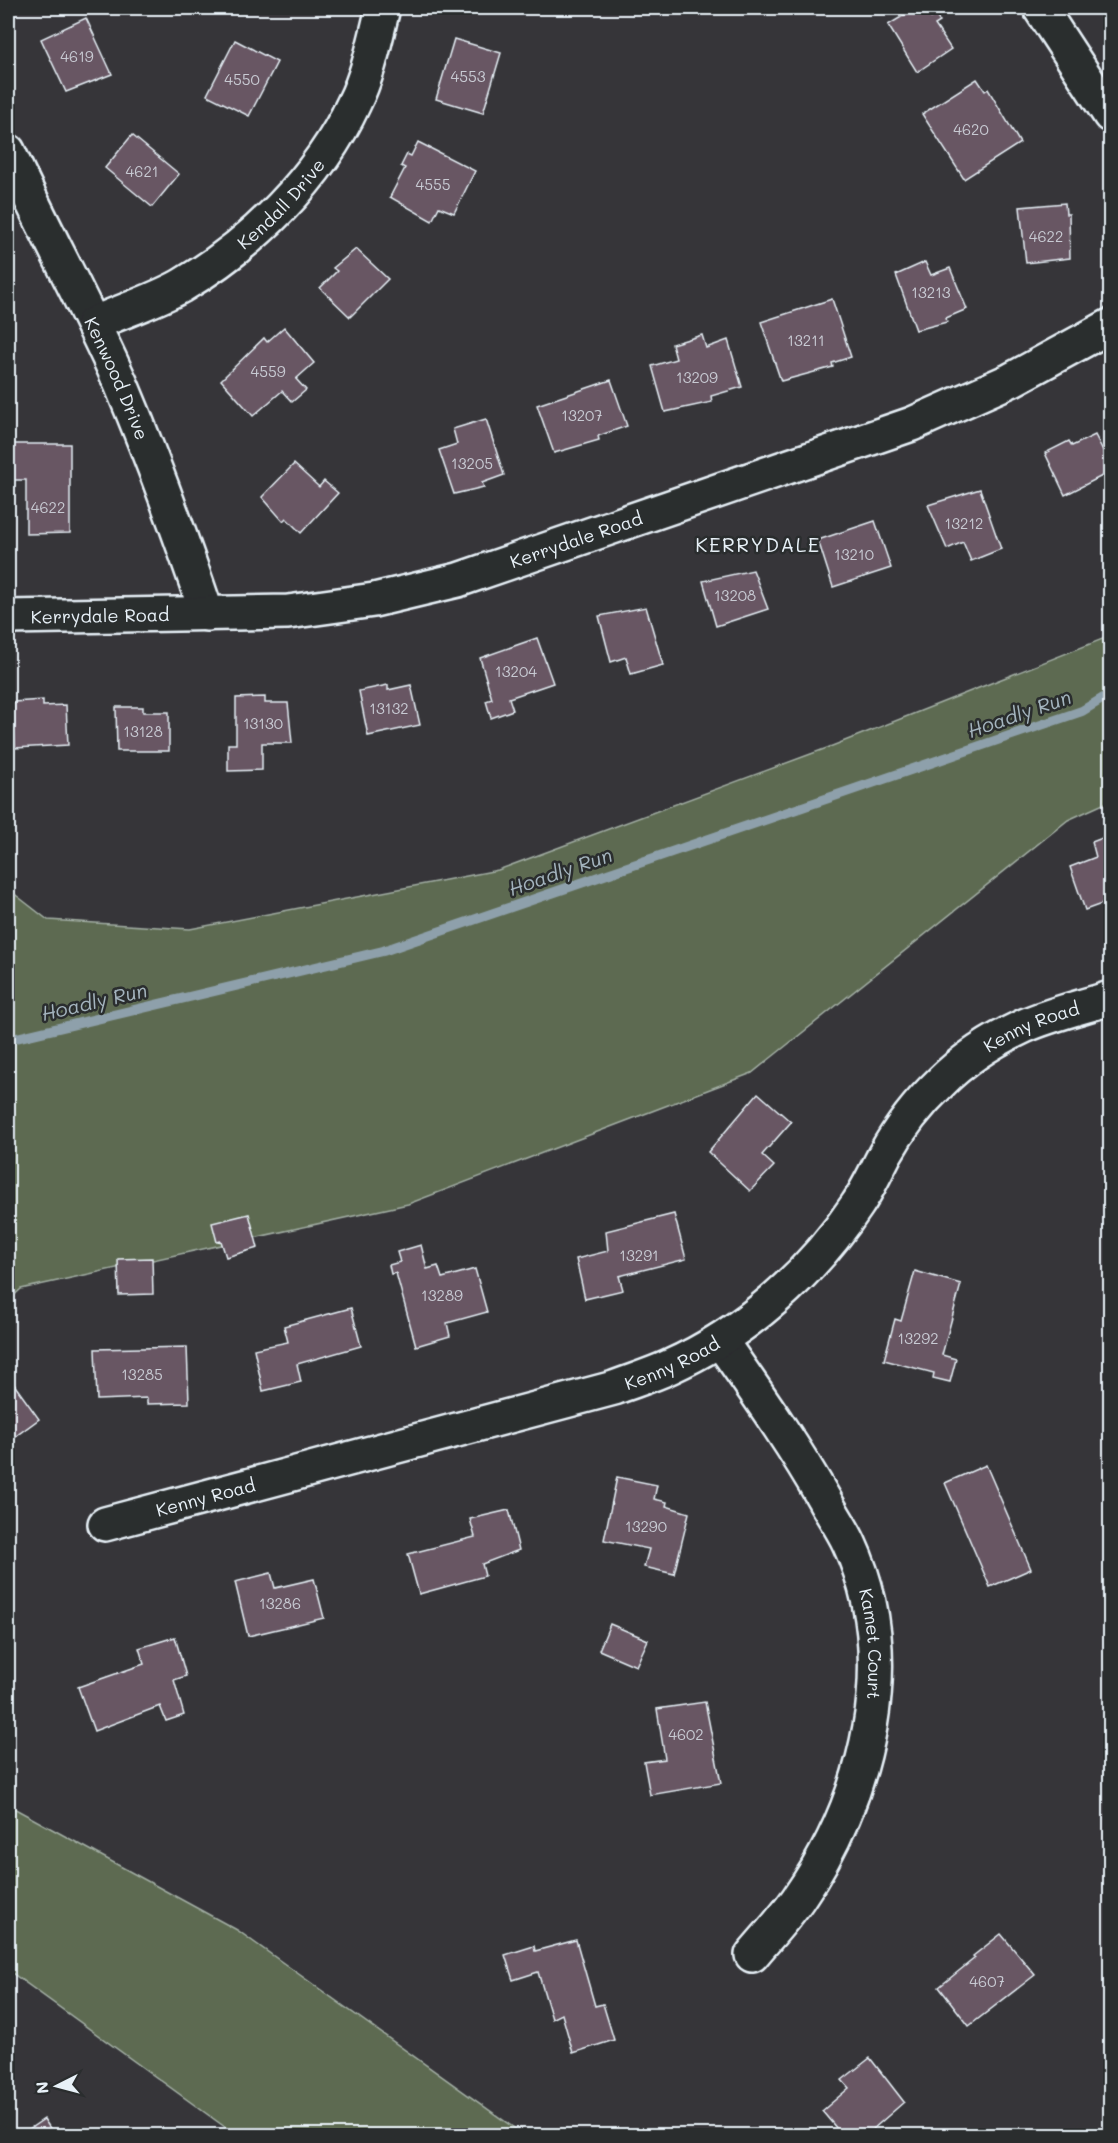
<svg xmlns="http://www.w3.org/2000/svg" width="1118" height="2143" font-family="Mali,sans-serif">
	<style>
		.green { fill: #5d6a51; stroke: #a2aea4; stroke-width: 1.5 }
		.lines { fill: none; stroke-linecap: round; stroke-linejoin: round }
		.stream { stroke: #8ea0ab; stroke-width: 10 }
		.building { fill: #675763; stroke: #e8f1f8; stroke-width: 1.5 }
		.street-casing { stroke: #e8f1f8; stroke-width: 38 }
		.street { stroke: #2a2d2e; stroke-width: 33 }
		.labels { text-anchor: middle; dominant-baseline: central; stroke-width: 5; stroke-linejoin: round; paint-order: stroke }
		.number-label { font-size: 15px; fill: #c8cad3 }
		.street-label { font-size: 18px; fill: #e8f1f8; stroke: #2a2d2e }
		.neighbourhood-label { font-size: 20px; letter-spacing: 1.5px; fill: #e8f1f8; stroke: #2a2d2e }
		.water-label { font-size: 20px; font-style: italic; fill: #a4b4be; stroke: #2a2d2e }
	</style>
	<rect width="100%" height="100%" fill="#363539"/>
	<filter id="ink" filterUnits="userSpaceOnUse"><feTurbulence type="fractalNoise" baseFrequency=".0167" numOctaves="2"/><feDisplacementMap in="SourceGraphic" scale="12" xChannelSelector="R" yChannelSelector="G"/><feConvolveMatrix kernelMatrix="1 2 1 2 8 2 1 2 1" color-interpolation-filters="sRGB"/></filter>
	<g filter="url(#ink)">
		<!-- green -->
		<g class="green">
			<path d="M1110,636V801L1068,820L752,1073L408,1204L21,1289L8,1301V889L48,920L190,929L498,870L827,748Z"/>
			<path d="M8,1805L237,1930L524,2135H236L8,1970Z"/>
		</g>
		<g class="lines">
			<!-- stream -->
			<path class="stream" d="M8,1040L383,951L1082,711L1110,694"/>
		</g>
		<!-- building -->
		<g class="building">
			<path d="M916,8H924L931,18L936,16L940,22L935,25L951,49L917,72L888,25Z"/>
			<path d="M86,18L112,74L66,92L41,39Z"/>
			<path d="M454,39L501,53L483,113L436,99Z"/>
			<path d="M235,40L277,62L249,116L207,95Z"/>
			<path d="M977,79L985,91L988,89L1020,143L964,179L922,114Z"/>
			<path d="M132,135L179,174L152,207L105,168Z"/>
			<path d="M418,142L475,171L454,213L439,207L432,221L390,197L405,168L401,166L407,154L411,156Z"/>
			<path d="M1065,203L1066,214H1069L1070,258L1026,263L1020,207Z"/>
			<path d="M356,249L388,279L350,317L320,288L337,271L333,268Z"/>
			<path d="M925,262L931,275L950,268L967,309L946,318L947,322L916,330L896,275Z"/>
			<path d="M832,299L851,357L832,363L833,367L781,381L761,322Z"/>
			<path d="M284,327L314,363L296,379L306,390L292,402L282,391L253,416L221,380L264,338L267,342Z"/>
			<path d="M702,335L706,348L728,340L742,387L711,396L712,402L665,412L652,366L676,359L672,344Z"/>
			<path d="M611,380L627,426L598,436L599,440L554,453L537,405Z"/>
			<path d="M486,419L504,475L482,483L484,487L454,494L439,450L457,444L453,429Z"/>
			<path d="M1095,435L1110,464V472L1065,495L1045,453L1069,441L1072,446Z"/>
			<path d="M12,444H70V533L26,534V480H11Z"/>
			<path d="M294,464L319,487L324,481L338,493L301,533L286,518L283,521L262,497Z"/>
			<path d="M980,489L1001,549L971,561L963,542L947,549L928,505Z"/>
			<path d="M875,521L891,568L833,587L818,540Z"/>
			<path d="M753,570L768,609L716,626L703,581Z"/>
			<path d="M646,607L663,665L631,674L626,657L611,662L599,616Z"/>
			<path d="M537,638L553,683L509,698L513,710L491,718L486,701L492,699L480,658Z"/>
			<path d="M388,685V690L411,685L420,725L368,736L359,691Z"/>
			<path d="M265,697V703H288L292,743H262V770L228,771V744H236V698Z"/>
			<path d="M43,700V706L66,705L68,745L15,748L13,702Z"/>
			<path d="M116,707H143V712H169V751H117Z"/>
			<path d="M1110,835V901L1085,910L1070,867L1096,857L1092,842Z"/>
			<path d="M758,1093L791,1122L762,1155L774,1166L750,1191L708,1152Z"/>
			<path d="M249,1214L258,1248L226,1257L221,1241L217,1242L212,1223Z"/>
			<path d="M674,1214L686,1259L619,1276L623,1290L585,1299L576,1259L608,1251L606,1231Z"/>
			<path d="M421,1245L427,1269L438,1266L442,1278L475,1269L487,1312L447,1323L450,1336L416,1346L396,1273L391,1274L389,1265L400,1262L397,1252Z"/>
			<path d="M152,1258L153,1294L119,1295L118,1259Z"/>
			<path d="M915,1271L961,1284L942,1355L956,1359L950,1382L933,1378L934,1373L884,1360L895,1319L901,1321Z"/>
			<path d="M351,1308L361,1346L297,1364L301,1382L263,1391L254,1349L288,1342L284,1326Z"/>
			<path d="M187,1347L189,1403L147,1404V1398L97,1400L95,1349Z"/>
			<path d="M8,1376L39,1419L9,1441L8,1440Z"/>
			<path d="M986,1465L1031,1569L990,1587L945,1483Z"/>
			<path d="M617,1477L657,1485L654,1499L667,1502L666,1506L689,1513L674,1574L644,1567L649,1549L604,1540Z"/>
			<path d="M509,1510L519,1550L482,1564L485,1576L419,1594L408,1554L475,1537L470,1519Z"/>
			<path d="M271,1573L275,1588L314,1579L324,1618L248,1636L235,1582Z"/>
			<path d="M610,1624L648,1640L636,1666L599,1650Z"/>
			<path d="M175,1637L186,1676L174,1680L184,1715L166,1721L160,1706L94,1731L78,1687L144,1664L139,1648Z"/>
			<path d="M705,1702L721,1783L650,1795L644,1762L665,1759L657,1709Z"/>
			<path d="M1001,1934L1035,1975L969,2026L939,1987L975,1958L973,1956Z"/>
			<path d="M576,1940L595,2006L603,2004L614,2040L573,2053L562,2014L552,2019L538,1972L513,1980L505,1955L534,1946L535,1951Z"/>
			<path d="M870,2058L904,2102L865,2136H843L822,2111L849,2088L842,2080Z"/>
			<path d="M44,2119L55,2136H19Z"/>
		</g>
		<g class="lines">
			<!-- street casing -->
			<g class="street-casing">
				<g id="street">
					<path d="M1040,8L1110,115"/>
					<path id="s1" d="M8,151C44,230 86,305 121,384C153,460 181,537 207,614"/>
					<path id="s2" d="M93,324C122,311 154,301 181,286C252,244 319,179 354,103C369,73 375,40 383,8"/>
					<path id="s3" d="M8,617L288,612L374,600L458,580L912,424L1011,380L1110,326"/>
					<path id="s4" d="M720,1340C756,1392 793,1444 824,1499C832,1514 842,1528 849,1543C903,1659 868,1798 798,1899C784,1919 767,1937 752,1955"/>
					<path id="s5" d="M105,1524L614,1388C632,1381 652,1375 669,1367C745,1333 811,1274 857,1205C868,1189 876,1171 885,1154C900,1127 919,1103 941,1082C964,1059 994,1040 1024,1026C1051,1014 1082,1007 1110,998"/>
				</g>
			</g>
			<!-- street -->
			<use href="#street" class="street"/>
		</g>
	</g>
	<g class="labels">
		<!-- number labels -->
		<g class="number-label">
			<text x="77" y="56">4619</text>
			<text x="468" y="76">4553</text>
			<text x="242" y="79">4550</text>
			<text x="971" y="129">4620</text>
			<text x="142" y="171">4621</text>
			<text x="433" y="184">4555</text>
			<text x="1046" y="236">4622</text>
			<text x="931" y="292">13213</text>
			<text x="806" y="340">13211</text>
			<text x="268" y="371">4559</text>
			<text x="697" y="377">13209</text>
			<text x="582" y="415">13207</text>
			<text x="472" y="463">13205</text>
			<text x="48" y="507">4622</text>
			<text x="964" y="523">13212</text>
			<text x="854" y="554">13210</text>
			<text x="735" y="595">13208</text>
			<text x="516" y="671">13204</text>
			<text x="389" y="708">13132</text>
			<text x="263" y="723">13130</text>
			<text x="143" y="731">13128</text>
			<text x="639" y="1255">13291</text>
			<text x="442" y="1295">13289</text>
			<text x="918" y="1338">13292</text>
			<text x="142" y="1374">13285</text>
			<text x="646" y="1526">13290</text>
			<text x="280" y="1603">13286</text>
			<text x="686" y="1734">4602</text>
			<text x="987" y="1981">4607</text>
		</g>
		<!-- street labels -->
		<g class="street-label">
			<text stroke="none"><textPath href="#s2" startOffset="226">Kendall Drive</textPath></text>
			<text stroke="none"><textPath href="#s1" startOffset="252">Kenwood Drive</textPath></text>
			<text stroke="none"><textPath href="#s3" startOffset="578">Kerrydale Road</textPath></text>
			<text stroke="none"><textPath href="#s3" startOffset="92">Kerrydale Road</textPath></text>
			<text stroke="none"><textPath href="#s5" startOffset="1094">Kenny Road</textPath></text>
			<text stroke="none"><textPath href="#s5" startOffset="590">Kenny Road</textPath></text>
			<text stroke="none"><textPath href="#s5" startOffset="104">Kenny Road</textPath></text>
			<text stroke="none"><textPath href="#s4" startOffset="345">Kamet Court</textPath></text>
		</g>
		<!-- neighbourhood labels -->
		<g class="neighbourhood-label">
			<text x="758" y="544">KERRYDALE</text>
		</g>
		<!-- water labels -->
		<g class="water-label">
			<text transform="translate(1019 713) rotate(-19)">Hoadly Run</text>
			<text transform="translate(560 871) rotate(-19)">Hoadly Run</text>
			<text transform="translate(94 1001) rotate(-13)">Hoadly Run</text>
		</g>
	</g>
	<!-- margin -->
	<rect width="1118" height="2143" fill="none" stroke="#2a2d2e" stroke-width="30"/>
	<rect x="15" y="15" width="1088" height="2113" fill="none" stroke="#e8f1f8" stroke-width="2" filter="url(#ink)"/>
	<!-- north arrow -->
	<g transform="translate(57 2086) rotate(264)" stroke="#2a2d2e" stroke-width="4.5" paint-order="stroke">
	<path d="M0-4.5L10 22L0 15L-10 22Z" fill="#e8f1f8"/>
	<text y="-9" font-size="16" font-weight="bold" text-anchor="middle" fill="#e8f1f8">N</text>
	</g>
</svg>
